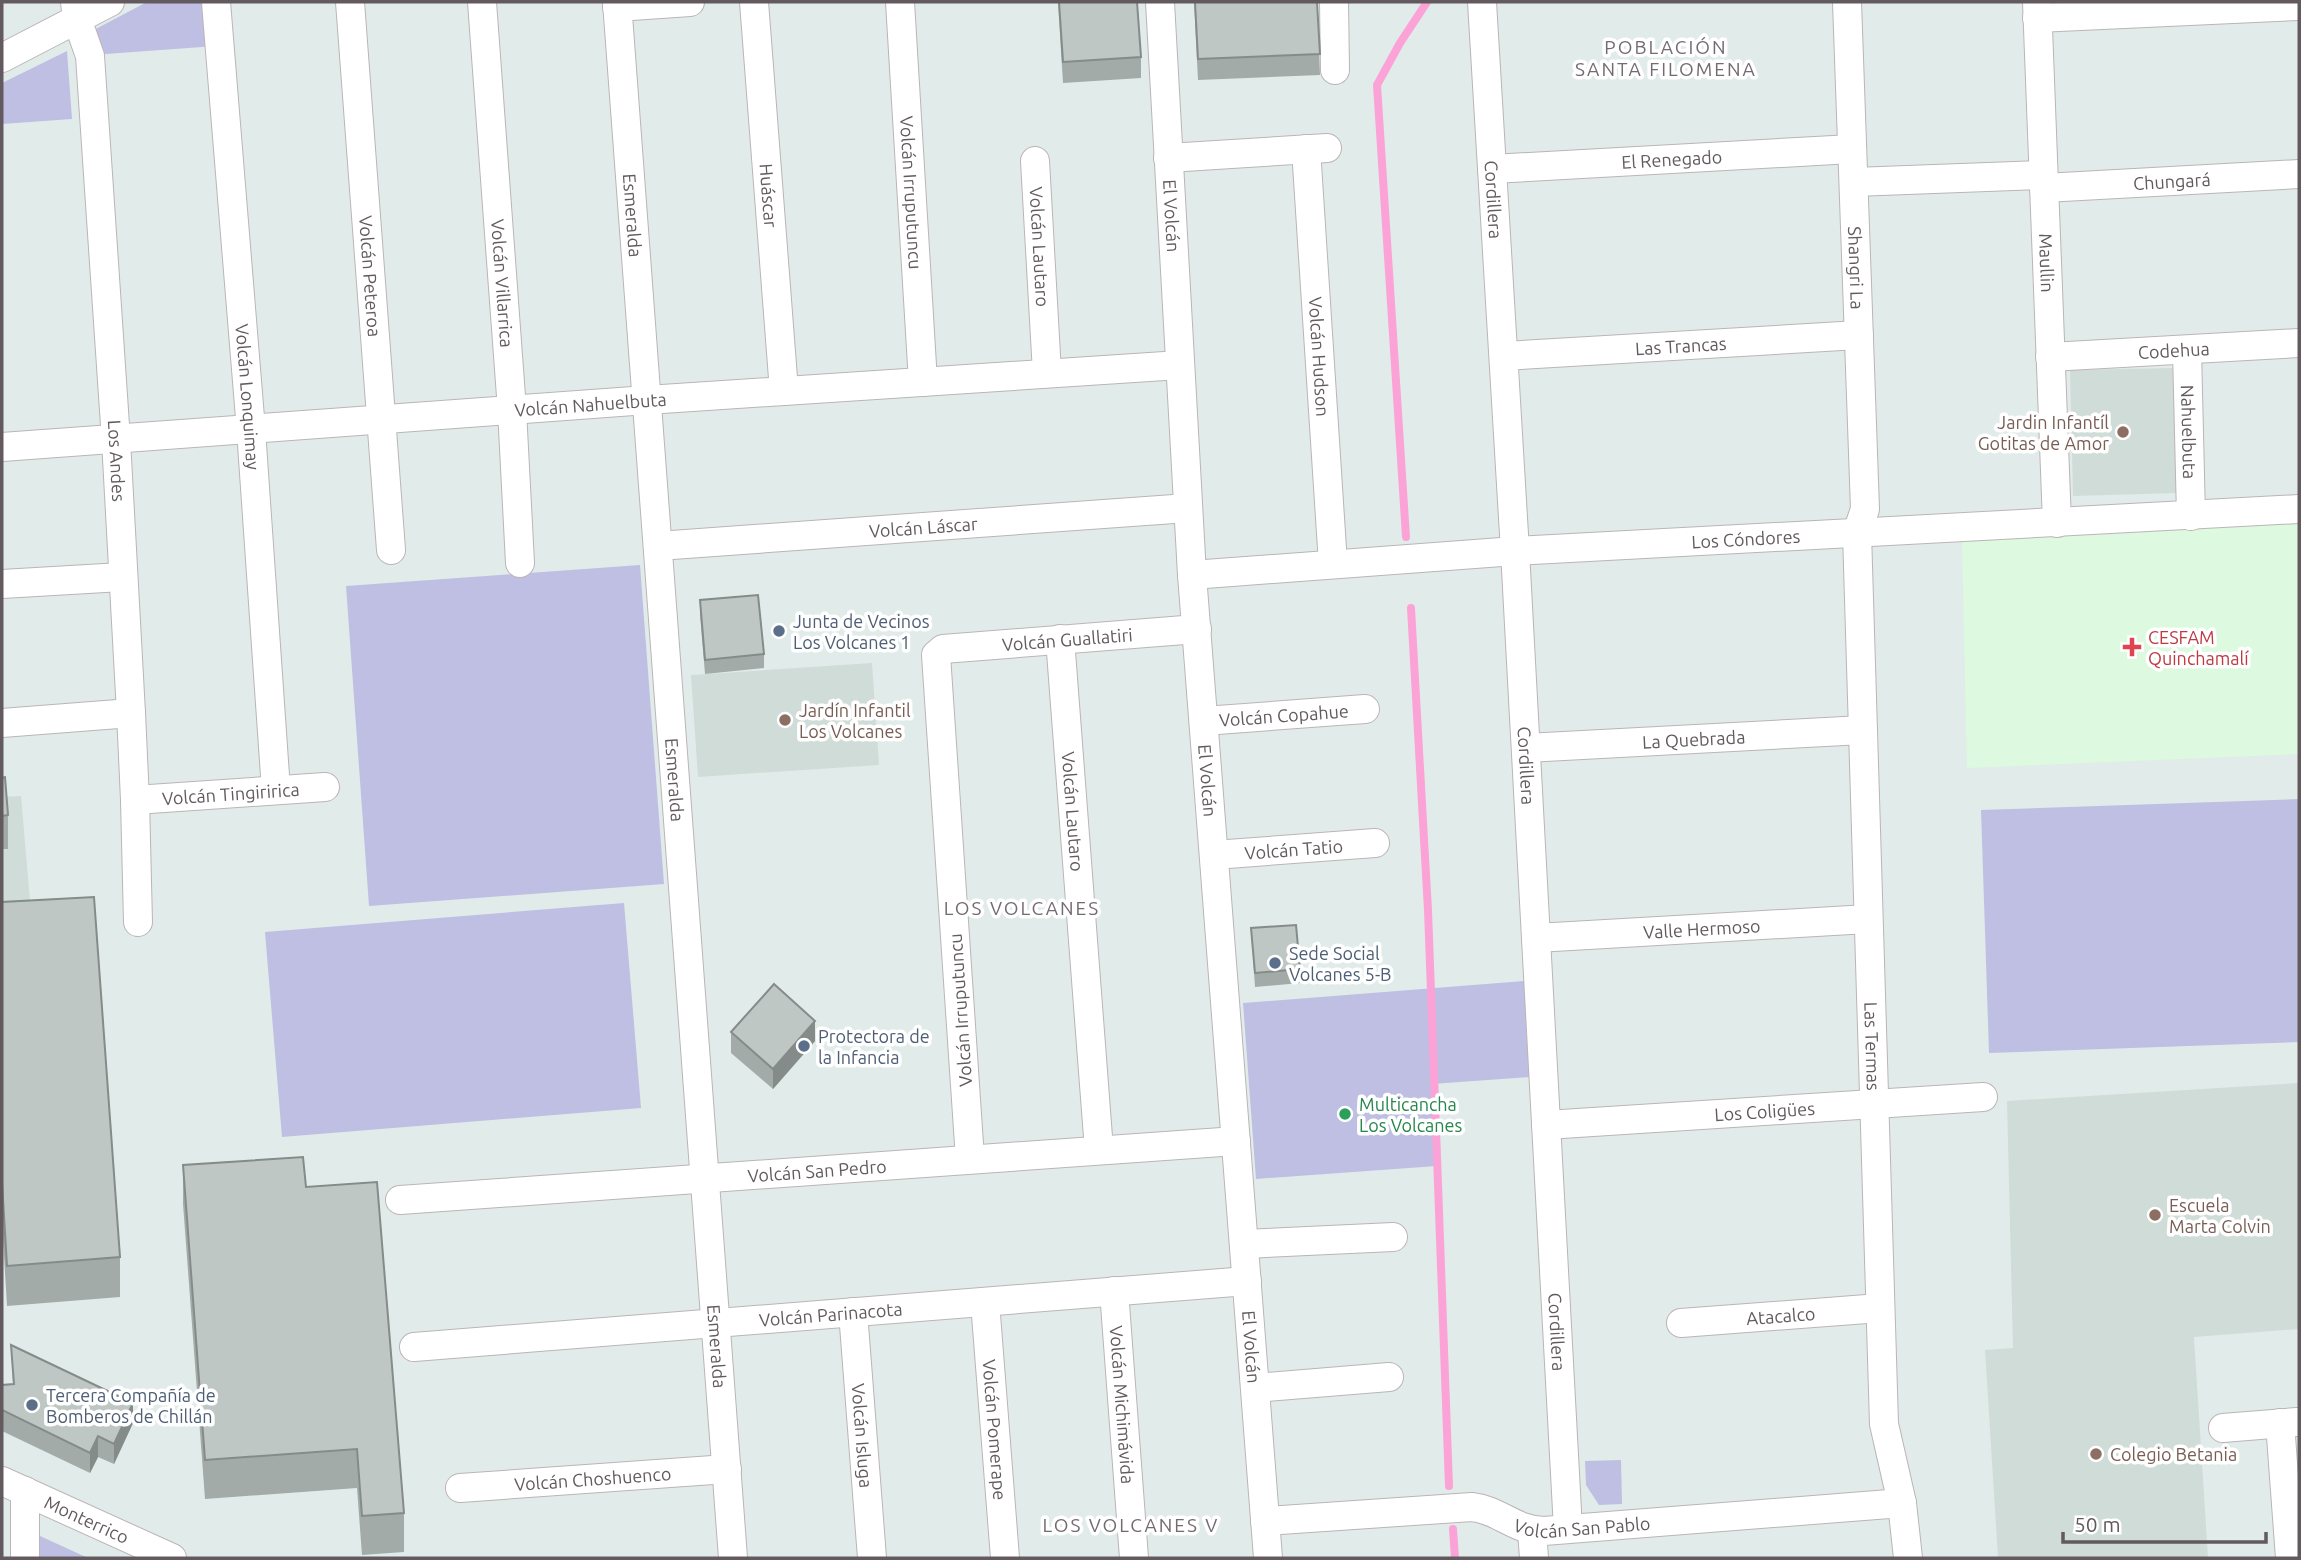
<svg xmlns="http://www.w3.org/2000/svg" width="2301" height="1560" font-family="Ubuntu,sans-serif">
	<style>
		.education { fill: #d0dcd8 }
		.medical { fill: #ddf9df }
		.green { fill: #bfbfe3 }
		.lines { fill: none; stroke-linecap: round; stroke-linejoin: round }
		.stream { stroke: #fba3d6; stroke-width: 8 }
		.minor-casing { stroke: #bcb4b7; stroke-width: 30 }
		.minor { stroke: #fff; stroke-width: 28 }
		.wall { fill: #a3aba9 }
		.shaded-wall { fill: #858b89 }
		.building { fill: #bec7c4; stroke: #858b89; stroke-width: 2 }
		.education-dot { fill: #8d6e63; stroke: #fff; stroke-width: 2.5 }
		.service-dot { fill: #5c6f8a; stroke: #fff; stroke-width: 2.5 }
		.health-dot { fill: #e0444e; stroke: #fff; stroke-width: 2.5 }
		.leisure-dot { fill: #2e9e5b; stroke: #fff; stroke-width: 2.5 }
		.labels { text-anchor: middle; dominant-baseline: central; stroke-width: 7; stroke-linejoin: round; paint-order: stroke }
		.street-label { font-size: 18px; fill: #625a5e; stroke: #fff }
		.education-label { font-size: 18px; fill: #785e54; stroke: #fff; text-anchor: start }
		.service-label { font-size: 18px; fill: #4e5e75; stroke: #fff; text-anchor: start }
		.health-label { font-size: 18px; fill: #be3a42; stroke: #fff; text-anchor: start }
		.leisure-label { font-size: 18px; fill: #27864d; stroke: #fff; text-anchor: start }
		.neighbourhood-label { font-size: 19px; letter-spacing: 2px; fill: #746b70; stroke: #fff }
	</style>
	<rect width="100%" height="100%" fill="#e1ecea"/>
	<!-- education -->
	<g class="education">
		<path d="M2173,368L2176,493L2073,496L2070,370Z"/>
		<path d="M872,663L879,765L698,777L691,675Z"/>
		<path d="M21,796L33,936L2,938V797Z"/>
		<path d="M2299,1083V1329L2194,1337L2208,1558H1998L1985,1350L2013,1348L2007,1101Z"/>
	</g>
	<!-- medical -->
	<path class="medical" d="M2299,522V754L1967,768L1962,540Z"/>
	<!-- green -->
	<g class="green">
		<path d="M147,2H213L216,46L92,55L88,33Z"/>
		<path d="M67,51L72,119L2,124V83Z"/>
		<path d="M640,565L664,884L369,906L346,586Z"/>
		<path d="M2299,799V1042L1989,1053L1981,810Z"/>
		<path d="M624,903L641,1108L282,1137L265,932Z"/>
		<path d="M1524,981L1531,1077L1432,1084L1437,1166L1256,1179L1243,1003Z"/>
		<path d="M1621,1460L1622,1504L1599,1505L1586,1485L1585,1461Z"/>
		<path d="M27,1530L88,1558H29Z"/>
	</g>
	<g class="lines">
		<!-- stream -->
		<g class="stream">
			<path d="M1406,537L1377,85L1400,43L1427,2"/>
			<path d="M1411,608L1428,910L1449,1486"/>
			<path d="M1453,1529L1455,1558"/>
		</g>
		<!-- minor casing -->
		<g class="minor-casing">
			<g id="minor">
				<path id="s1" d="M75,2L77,19L90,56L116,440L131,713L135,800L138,922"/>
				<path id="s2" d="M216,2L251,430L276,790"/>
				<path id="s3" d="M350,2L391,550"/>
				<path id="s4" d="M482,2L512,410L520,563"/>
				<path id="s5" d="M617,2L733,1558"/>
				<path id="s6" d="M754,2L784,391"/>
				<path id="s7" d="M900,2L923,382"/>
				<path id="s8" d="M1160,2L1192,575L1268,1558"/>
				<path d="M1334,2L1335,70"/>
				<path id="s9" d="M1482,2L1515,551L1568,1529"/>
				<path id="s10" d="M1847,2L1865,509L1857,533L1884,1424L1902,1503L1908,1558"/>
				<path id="s11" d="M2037,2L2057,523"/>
				<path d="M617,7L690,2"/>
				<path d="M2037,18L2299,6"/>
				<path d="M2,58L110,2"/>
				<path id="s12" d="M1306,149L1333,564"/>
				<path d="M1168,158L1327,148"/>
				<path id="s13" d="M1035,161L1047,373"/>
				<path id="s14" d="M1492,169L1852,149"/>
				<path d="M1854,182L2043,175"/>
				<path id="s15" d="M2044,188L2299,174"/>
				<path id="s16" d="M2187,350L2191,516"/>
				<path id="s17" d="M1504,356L1859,335"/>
				<path id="s18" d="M2050,357L2299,343"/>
				<path id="s19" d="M2,447L647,400L1180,365"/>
				<path id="s20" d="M658,546L1188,508"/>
				<path id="s21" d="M1192,575L1515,551L2299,509"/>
				<path d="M2,584L122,577"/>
				<path id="s22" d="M1060,639L1099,1150"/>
				<path id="s23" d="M1204,721L1365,709"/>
				<path d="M2,723L131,713"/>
				<path id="s24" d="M1526,748L1863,730"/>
				<path id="s25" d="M135,800L325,787"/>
				<path id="s26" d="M1214,855L1375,843"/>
				<path id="s27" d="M1536,938L1868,919"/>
				<path id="s28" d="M1546,1125L1983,1097"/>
				<path id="s29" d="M970,1159L936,655L943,649L1197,629"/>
				<path id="s30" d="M400,1200L1236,1141"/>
				<path d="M1244,1244L1393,1237"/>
				<path id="s31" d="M1114,1291L1134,1558"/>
				<path id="s32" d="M985,1302L1005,1558"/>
				<path id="s33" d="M853,1312L872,1558"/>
				<path id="s34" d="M1681,1323L1880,1308"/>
				<path id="s35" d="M414,1347L1247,1281"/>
				<path d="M1255,1388L1389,1377"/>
				<path d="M2280,1423L2290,1558"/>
				<path d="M2223,1428L2297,1422"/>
				<path id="s36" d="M2,1481L172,1558"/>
				<path id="s37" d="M460,1488L727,1469"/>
				<path d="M25,1491V1558"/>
				<path id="s38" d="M1265,1521L1472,1507C1500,1510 1513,1530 1544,1531L1902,1503"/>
				<path d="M1532,1531L1534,1558"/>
			</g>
		</g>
		<!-- minor -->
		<use href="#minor" class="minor"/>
	</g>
	<!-- wall -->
	<g class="wall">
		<path d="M1058,2H1137L1141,57V78L1063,83Z"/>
		<path d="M1194,2H1317L1320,75L1198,80Z"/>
		<path d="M700,600L764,654V668L705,674L700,614Z"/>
		<path d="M2,778L8,815V849H2Z"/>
		<path d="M2,902L120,1257V1297L7,1306L2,1222Z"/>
		<path d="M1251,928L1300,969V983L1255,987Z"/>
		<path d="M731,1032L815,1041L773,1089L731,1053Z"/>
		<path d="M183,1165L306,1187L404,1513V1552L362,1555L357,1488L205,1499L183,1204Z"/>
		<path d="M11,1345L133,1423L114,1464L98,1457L90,1473L2,1431V1385L13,1384Z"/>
	</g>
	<!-- shaded-wall -->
	<g class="shaded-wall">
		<path d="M815,1021V1041L773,1089V1069Z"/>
		<path d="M133,1403V1423L114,1464V1444Z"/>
		<path d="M98,1436V1457L90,1473V1453Z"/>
	</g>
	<!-- building -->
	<g class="building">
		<path d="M1059,2H1137L1141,57L1063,62Z"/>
		<path d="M1195,2H1317L1320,54L1198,59Z"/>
		<path d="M758,595L764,654L705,660L700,600Z"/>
		<path d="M5,777L8,815L2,816V778Z"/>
		<path d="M94,897L120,1257L7,1266L2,1183V902Z"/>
		<path d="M1296,925L1300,969L1255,973L1251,928Z"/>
		<path d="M774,984L815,1021L773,1069L731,1032Z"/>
		<path d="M303,1157L306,1187L377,1182L404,1513L362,1516L357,1449L205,1460L183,1165Z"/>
		<path d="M11,1345L133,1403L114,1444L98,1436L90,1453L2,1410V1385L14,1384Z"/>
	</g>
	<!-- markers -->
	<g class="education-dot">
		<circle cx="2123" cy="432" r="7"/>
		<circle cx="785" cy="720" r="7"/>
		<circle cx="2155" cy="1215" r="7"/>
		<circle cx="2096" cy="1454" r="7"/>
	</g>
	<g class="service-dot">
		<circle cx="779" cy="631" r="7"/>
		<circle cx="1275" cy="963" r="7"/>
		<circle cx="804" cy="1046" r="7"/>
		<circle cx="32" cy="1405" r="7"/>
	</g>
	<path class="health-dot" d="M2128.5 636.5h7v7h7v7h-7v7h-7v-7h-7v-7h7z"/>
	<circle class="leisure-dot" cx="1345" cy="1114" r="7"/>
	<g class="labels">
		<!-- street labels -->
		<g class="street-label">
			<text stroke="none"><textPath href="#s14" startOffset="180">El Renegado</textPath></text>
			<text stroke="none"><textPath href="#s15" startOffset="128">Chungará</textPath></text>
			<text stroke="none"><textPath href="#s7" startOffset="191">Volcán Irruputuncu</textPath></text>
			<text stroke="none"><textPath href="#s6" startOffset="194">Huáscar</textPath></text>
			<text stroke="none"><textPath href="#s9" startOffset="198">Cordillera</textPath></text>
			<text stroke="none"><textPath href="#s5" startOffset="214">Esmeralda</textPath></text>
			<text stroke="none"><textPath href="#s8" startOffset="214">El Volcán</textPath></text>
			<text stroke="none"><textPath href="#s13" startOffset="86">Volcán Lautaro</textPath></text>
			<text stroke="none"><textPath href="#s11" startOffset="261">Maullin</textPath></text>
			<text stroke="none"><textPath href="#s10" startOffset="266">Shangri La</textPath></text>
			<text stroke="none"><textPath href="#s3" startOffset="275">Volcán Peteroa</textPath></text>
			<text stroke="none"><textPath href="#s4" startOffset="282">Volcán Villarrica</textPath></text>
			<text stroke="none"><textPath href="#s17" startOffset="177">Las Trancas</textPath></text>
			<text stroke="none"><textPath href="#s18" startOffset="124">Codehua</textPath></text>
			<text stroke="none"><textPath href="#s12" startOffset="208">Volcán Hudson</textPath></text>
			<text stroke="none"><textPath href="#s2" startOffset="396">Volcán Lonquimay</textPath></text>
			<text stroke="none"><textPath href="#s19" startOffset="590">Volcán Nahuelbuta</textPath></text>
			<text stroke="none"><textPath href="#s16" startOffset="82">Nahuelbuta</textPath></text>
			<text stroke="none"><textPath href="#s1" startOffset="462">Los Andes</textPath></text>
			<text stroke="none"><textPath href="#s20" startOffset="266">Volcán Láscar</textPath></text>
			<text stroke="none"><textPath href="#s21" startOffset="555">Los Cóndores</textPath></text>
			<text stroke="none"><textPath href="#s29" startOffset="639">Volcán Guallatiri</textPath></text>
			<text stroke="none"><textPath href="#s23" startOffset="80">Volcán Copahue</textPath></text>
			<text stroke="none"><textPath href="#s24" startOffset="168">La Quebrada</textPath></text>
			<text stroke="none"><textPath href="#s9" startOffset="765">Cordillera</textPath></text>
			<text stroke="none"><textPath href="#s5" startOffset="780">Esmeralda</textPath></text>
			<text stroke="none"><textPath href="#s8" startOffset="780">El Volcán</textPath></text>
			<text stroke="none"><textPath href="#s25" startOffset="96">Volcán Tingiririca</textPath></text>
			<text stroke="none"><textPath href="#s22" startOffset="173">Volcán Lautaro</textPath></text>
			<text stroke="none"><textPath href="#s26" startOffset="80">Volcán Tatio</textPath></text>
			<text stroke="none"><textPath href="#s27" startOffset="166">Valle Hermoso</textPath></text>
			<text transform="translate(960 1010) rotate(-94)">Volcán Irruputuncu</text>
			<text stroke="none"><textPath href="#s10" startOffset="1046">Las Termas</textPath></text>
			<text stroke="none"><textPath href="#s28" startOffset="219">Los Coligües</textPath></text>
			<text stroke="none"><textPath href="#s30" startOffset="418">Volcán San Pedro</textPath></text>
			<text stroke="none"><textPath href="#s35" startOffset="418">Volcán Parinacota</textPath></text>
			<text stroke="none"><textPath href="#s34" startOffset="100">Atacalco</textPath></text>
			<text stroke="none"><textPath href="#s9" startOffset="1332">Cordillera</textPath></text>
			<text stroke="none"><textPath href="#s5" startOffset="1348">Esmeralda</textPath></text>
			<text stroke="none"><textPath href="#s8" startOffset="1348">El Volcán</textPath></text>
			<text stroke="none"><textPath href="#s31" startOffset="114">Volcán Michimávida</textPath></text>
			<text stroke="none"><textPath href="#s32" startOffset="128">Volcán Pomerape</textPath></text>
			<text stroke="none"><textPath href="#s33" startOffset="124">Volcán Isluga</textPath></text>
			<text stroke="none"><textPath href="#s37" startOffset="133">Volcán Choshuenco</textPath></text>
			<text stroke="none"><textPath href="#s36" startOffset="93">Monterrico</textPath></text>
			<text stroke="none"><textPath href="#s38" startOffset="322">Volcán San Pablo</textPath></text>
		</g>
		<!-- education labels -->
		<g class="education-label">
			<text x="2109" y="422" text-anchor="end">Jardin Infantíl<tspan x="2109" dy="21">Gotitas de Amor</tspan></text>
			<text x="799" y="710">Jardín Infantil<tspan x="799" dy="21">Los Volcanes</tspan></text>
			<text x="2169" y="1205">Escuela<tspan x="2169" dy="21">Marta Colvin</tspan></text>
			<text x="2110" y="1454">Colegio Betania</text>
		</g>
		<!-- service labels -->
		<g class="service-label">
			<text x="793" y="621">Junta de Vecinos<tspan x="793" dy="21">Los Volcanes 1</tspan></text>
			<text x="1289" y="953">Sede Social<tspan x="1289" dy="21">Volcanes 5-B</tspan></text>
			<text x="818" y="1036">Protectora de<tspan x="818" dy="21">la Infancia</tspan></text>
			<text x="46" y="1395">Tercera Compañía de<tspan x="46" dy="21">Bomberos de Chillán</tspan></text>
		</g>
		<!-- health labels -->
		<g class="health-label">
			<text x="2148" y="637">CESFAM<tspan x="2148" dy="21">Quinchamalí</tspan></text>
		</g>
		<!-- leisure labels -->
		<g class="leisure-label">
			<text x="1359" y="1104">Multicancha<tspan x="1359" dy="21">Los Volcanes</tspan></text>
		</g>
		<!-- neighbourhood labels -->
		<g class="neighbourhood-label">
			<text x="1666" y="47">POBLACIÓN<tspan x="1666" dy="22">SANTA FILOMENA</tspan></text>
			<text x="1022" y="908">LOS VOLCANES</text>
			<text x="1131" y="1525">LOS VOLCANES V</text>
		</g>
	</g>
	<!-- border -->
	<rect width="2301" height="1560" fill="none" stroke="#625a5e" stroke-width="7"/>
	<!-- scale -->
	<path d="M2063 1532v10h203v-10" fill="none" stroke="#625a5e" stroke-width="3.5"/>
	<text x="2074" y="1532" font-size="21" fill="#625a5e" stroke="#ffffff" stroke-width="5" paint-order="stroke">50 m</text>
</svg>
